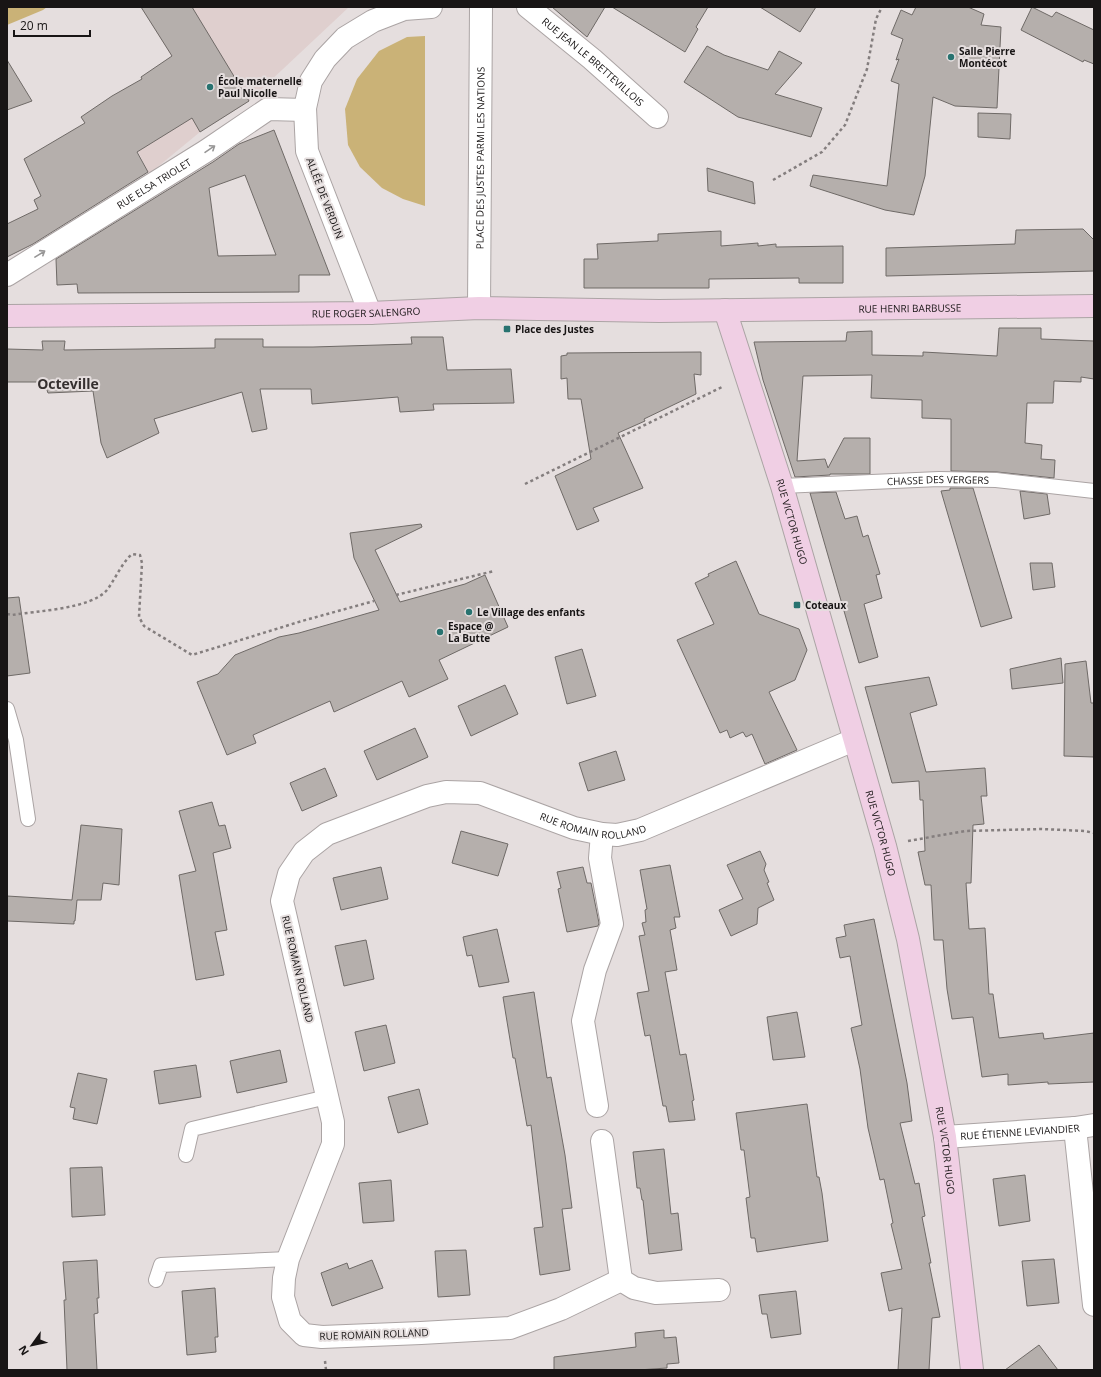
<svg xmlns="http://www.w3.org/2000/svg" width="1101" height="1377" font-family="'Open Sans',sans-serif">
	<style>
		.built { fill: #dfcfce }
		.green { fill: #cab277 }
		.building { fill: #b5afac; stroke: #6f6a67; fill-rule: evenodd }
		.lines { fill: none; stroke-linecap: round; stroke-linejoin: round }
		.service-casing { stroke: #aba4a4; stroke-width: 16 }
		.minor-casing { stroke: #aba4a4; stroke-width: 24 }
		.secondary-casing { stroke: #aba4a4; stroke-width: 24 }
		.path { stroke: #847e7e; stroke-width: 2.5; stroke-dasharray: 3 3; stroke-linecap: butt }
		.service { stroke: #fff; stroke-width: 14 }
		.minor { stroke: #fff; stroke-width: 22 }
		.secondary { stroke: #f0cfe4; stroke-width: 22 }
		.oneway { stroke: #979696 }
		.poi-dot { fill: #287370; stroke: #e5dede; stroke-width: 1.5 }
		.labels { text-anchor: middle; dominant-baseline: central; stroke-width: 4; stroke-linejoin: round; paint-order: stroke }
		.poi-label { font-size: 10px; font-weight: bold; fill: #181515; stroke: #e5dede; text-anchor: start }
		.street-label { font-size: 10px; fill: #181515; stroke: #e5dede }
		.district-label { font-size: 14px; font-weight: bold; fill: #352f2f; stroke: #e5dede }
	</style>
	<rect width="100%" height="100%" fill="#e5dede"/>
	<!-- built -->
	<path class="built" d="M141,7H349L249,101L200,132L149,174L118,111L180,70Z"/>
	<!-- green -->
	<g class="green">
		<path d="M7,7H47L43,10L7,25Z"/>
		<path d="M425,36V206L403,199L382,188L360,167L348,145L345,109L357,79L379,51L407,37Z"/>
	</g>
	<!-- building -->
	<g class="building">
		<path d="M141,7H192L249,101L200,132L192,118L137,152L148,172L33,244L7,257V224L38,209L34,200L41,196L24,159L85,123L81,117L112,96L142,79L141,77L172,56Z"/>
		<path d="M552,7H605L587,37Z"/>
		<path d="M612,7H708L696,27L698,29L685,52Z"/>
		<path d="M760,7H816L800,32Z"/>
		<path d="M916,7H968L984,14L981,25L1001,27L997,108L955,106L933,97L925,176L914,215L885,210L810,186L813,175L887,186L899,84L891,81L899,59L896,60L903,39L891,34L901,10L912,15Z"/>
		<path d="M1032,7L1052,17L1056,12L1094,30V64L1084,60L1083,62L1021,30Z"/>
		<path d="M707,46L724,55L768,70L779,51L802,63L775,94L822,108L811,137L738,117L684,82Z"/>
		<path d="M7,60L32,101L7,110Z"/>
		<path d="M978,113L1011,114L1010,139L978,137Z"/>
		<path d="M274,130L330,275H299V292L78,293L77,284L57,285L56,259L213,162L239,144ZM245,175L276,255L218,256L209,188Z"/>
		<path d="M707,168L753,182L755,204L708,191Z"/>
		<path d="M1083,229L1094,240V271L886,276V248L1015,244L1016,230Z"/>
		<path d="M721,231V246L758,243V246L776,244V247L843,246V283H799V278L709,279V288H584V259H598L597,244L658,241V234Z"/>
		<path d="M999,328H1041V339L1094,341V379L1081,377V382L1054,381L1053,403H1027L1025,443L1042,445L1041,459L1055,460L1054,478L997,472L951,471V419L922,418V400L871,398L872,375L803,376L797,461L825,459L828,468L844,438H870V474H830V475L795,477L763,380L754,342L846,341L847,332L872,331V355L923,356V352L997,356Z"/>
		<path d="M411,337H443L447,370L511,369L514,403L433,404L434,410L400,412L398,397L312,404L311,389H260L267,429L252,432L242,392L154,419L159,433L107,458L101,443L93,391L48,393L44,382H7V349L43,350L42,341H65L64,350L215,348V339H263V347H313L412,344Z"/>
		<path d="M701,352V375L694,374L696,394L644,419L645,421L618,433L643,488L593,508L599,521L577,530L555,476L591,459L581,399H568L567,378L561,379V356L567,355V353Z"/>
		<path d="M950,488H973L1012,618L981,627L941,491L950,490Z"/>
		<path d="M1020,491L1047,494L1050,514L1024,519Z"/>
		<path d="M836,492L845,519L857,516L863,537L868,535L880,574L876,575L882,598L864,604L878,657L859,663L810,493Z"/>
		<path d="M421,524L422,527L375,550L400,602L465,584L485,575L508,627L439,660L448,679L409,697L402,681L334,712L330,701L253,735L256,743L227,755L197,682L218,674L235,655L279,637L299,633L379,610L354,558L350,533Z"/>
		<path d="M736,561L759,614L799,629L807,650L795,680L769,692L797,750L765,764L752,734L746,737L743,732L730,738L727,730L720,733L677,640L714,624L695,583L709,576L708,574Z"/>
		<path d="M1030,563H1052L1055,587L1033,590Z"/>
		<path d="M19,597L30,673L7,676V598Z"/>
		<path d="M582,649L596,696L567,704L555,657Z"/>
		<path d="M1061,658L1063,683L1012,689L1010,669Z"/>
		<path d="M1086,661L1091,703H1094V757L1064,756L1065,664Z"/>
		<path d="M929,677L937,705L910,713L926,772L985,768L987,796H981L984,824L973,825L971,883H966L969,929L985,928L989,994H993L999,1038L1043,1033L1044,1039L1094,1033V1082L1048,1084V1082L1008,1085V1074L982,1077L973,1017L952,1019L947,989L943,940H934L931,885H925L918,852L925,851L923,800H920L919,781L892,783L865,687Z"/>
		<path d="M505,685L518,714L471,736L458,706Z"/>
		<path d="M415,728L428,757L377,780L364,751Z"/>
		<path d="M616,751L625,780L588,791L579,763Z"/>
		<path d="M325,768L337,796L302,811L290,783Z"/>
		<path d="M212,802L219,826L225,825L231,848L213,853L227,930L215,932L224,975L196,980L179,875L196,871L179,811Z"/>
		<path d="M81,825L122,829L119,885L103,883L101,900H77L75,921H74V924L7,921V896L72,900Z"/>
		<path d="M461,831L508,844L498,876L452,863Z"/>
		<path d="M760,851L766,864L764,870L769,882L767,883L774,900L758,908L757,924L731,936L719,910L743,899L727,865Z"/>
		<path d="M670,865L680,917H674L676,928L670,930L677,970L665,972L680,1055L686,1054L694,1100L692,1101L695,1120L669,1122L666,1106H663L650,1035L645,1036L637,993L649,991L639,936L645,935L642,923L646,922L645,910L647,909L640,870Z"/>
		<path d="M381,867L388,899L341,910L333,878Z"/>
		<path d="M583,867L587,883H591L599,923L598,926L567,932L558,889L561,888L557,872Z"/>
		<path d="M874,919L907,1083L912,1121L900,1123L915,1184L919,1183L925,1216L922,1217L931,1263H929L940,1317L932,1318L929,1370H898L902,1308L889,1311L881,1273L902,1269L891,1224L893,1223L884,1179L880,1180L868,1128L860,1069L851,1028L862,1025L850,956L840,958L836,938L846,936L844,925Z"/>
		<path d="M497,929L509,982L479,987L472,955L467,956L463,937Z"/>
		<path d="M366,940L374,979L344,986L335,946Z"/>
		<path d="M534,992L547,1078L551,1077L565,1155L572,1208L562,1209L570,1270L540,1275L534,1228L543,1227L531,1125L527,1126L515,1058H513L503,997Z"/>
		<path d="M797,1012L805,1057L773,1060L767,1017Z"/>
		<path d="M386,1025L395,1063L364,1071L355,1032Z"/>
		<path d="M280,1050L287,1082L237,1093L230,1061Z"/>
		<path d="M196,1065L201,1097L159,1104L154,1071Z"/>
		<path d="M78,1073L107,1079L97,1124L73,1119L75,1108L70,1107Z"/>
		<path d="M419,1089L428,1124L398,1133L388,1097Z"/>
		<path d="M807,1104L817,1177H819L822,1193L828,1241L757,1252L755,1238H751L746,1198L750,1197L744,1150H741L736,1113Z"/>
		<path d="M664,1149L671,1214L678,1213L682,1250L649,1254L643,1200H642L640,1188H637L633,1152Z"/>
		<path d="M102,1167L105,1215L72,1217L70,1168Z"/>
		<path d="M1025,1175L1030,1221L999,1226L993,1179Z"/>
		<path d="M391,1180L394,1221L363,1223L359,1183Z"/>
		<path d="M466,1250L470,1295L438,1297L435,1251Z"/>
		<path d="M1054,1259L1059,1303L1027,1306L1022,1261Z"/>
		<path d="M97,1260L99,1298H97L98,1313L94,1314L97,1370H67L64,1300H66L63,1262Z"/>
		<path d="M372,1260L383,1288L332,1306L321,1273L347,1263L349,1269Z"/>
		<path d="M215,1288L218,1337H215L216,1352L187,1355L182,1291Z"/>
		<path d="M796,1291L801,1334L771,1338L767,1314H762L759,1295Z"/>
		<path d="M664,1330V1338L676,1337L679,1363L667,1364V1368L638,1370H554V1357L636,1347L635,1333Z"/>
		<path d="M1039,1345L1058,1370H1005Z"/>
	</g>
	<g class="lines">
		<!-- service casing -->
		<g class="service-casing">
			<g id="service">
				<path id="s1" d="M782,486L939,479L996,480L1094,491"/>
				<path d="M7,709L16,740L28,819"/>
				<path d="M186,1155L192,1129L327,1097"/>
				<path d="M156,1280L161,1265L288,1259"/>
			</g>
		</g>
		<!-- minor casing -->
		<g class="minor-casing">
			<g id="minor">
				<path id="s2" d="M528,7L592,59L657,117"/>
				<path id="s3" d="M7,275L206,151L268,109L305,110"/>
				<path id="s4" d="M479,308L481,7"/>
				<path d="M370,313L307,151L305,108L311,81L325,59L345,38L373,21L404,9L431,7"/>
				<path d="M597,1106L583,1021L595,970L612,924L600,858L602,834"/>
				<path d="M1075,1128L1094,1305"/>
				<path id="s5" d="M945,1137L1075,1128L1094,1125"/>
				<path d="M602,1141L621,1280"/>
				<path id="s6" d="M719,1290L656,1293L634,1288L621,1280L561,1309L510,1328L421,1333L322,1337L304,1335L290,1321L283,1297L284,1278L288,1259L333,1144V1122L282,901L289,874L304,852L327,834L427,796L446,792L480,793L574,828L602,834L617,835L640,830L854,740"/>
			</g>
		</g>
		<!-- secondary casing -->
		<g class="secondary-casing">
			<g id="secondary">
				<path id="s7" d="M725,310L782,486L885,846L908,939L945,1137L972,1370"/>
				<path id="s8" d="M7,316L370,313L479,308L659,311L1094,306"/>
			</g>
		</g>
		<!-- path -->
		<g class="path">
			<path d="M773,180L822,152L845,125L867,69L876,19L882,7"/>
			<path d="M525,484L724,386"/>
			<path d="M396,595L494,571"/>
			<path d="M7,614L12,615C36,611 91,609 107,590C116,578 121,564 132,554L140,555L142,563L139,617L144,626L192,655L302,621L374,601"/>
			<path d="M908,841L965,831L1042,829L1085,831L1094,833"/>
			<path d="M325,1361L326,1370"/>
		</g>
		<!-- service -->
		<use href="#service" class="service"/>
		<!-- minor -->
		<use href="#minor" class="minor"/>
		<!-- secondary -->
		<use href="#secondary" class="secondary"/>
	</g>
	<!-- one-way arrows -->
	<defs><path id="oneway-shaft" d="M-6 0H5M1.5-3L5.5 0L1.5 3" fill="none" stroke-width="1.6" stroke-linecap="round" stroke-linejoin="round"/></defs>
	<g class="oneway">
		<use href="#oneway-shaft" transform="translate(210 149) rotate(-34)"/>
		<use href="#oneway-shaft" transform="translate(40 254) rotate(-32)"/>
	</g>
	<!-- markers -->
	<g class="poi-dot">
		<circle cx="951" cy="57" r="4"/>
		<circle cx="210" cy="87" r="4"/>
		<rect x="503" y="325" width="8" height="8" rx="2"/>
		<rect x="793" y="601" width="8" height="8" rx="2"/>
		<circle cx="469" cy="612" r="4"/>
		<circle cx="440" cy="632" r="4"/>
	</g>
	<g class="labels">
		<!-- poi labels -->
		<g class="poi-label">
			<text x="959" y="51">Salle Pierre<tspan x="959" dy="12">Montécot</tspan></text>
			<text x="218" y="81">École maternelle<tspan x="218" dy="12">Paul Nicolle</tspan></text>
			<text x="515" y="329">Place des Justes</text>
			<text x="805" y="605">Coteaux</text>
			<text x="477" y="612">Le Village des enfants</text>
			<text x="448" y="626">Espace @<tspan x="448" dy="12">La Butte</tspan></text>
		</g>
		<!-- street labels -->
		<g class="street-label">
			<text stroke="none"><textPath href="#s2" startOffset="85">RUE JEAN LE BRETTEVILLOIS</textPath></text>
			<text stroke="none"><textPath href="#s4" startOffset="150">PLACE DES JUSTES PARMI LES NATIONS</textPath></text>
			<text stroke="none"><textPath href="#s3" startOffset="173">RUE ELSA TRIOLET</textPath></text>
			<text transform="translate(325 198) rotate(69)">ALLÉE DE VERDUN</text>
			<text stroke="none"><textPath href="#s8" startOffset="903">RUE HENRI BARBUSSE</textPath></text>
			<text stroke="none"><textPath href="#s8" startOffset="359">RUE ROGER SALENGRO</textPath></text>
			<text stroke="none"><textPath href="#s1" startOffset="156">CHASSE DES VERGERS</textPath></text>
			<text stroke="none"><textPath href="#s7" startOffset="222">RUE VICTOR HUGO</textPath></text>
			<text stroke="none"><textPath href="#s6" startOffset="1247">RUE ROMAIN ROLLAND</textPath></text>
			<text stroke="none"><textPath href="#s7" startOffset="546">RUE VICTOR HUGO</textPath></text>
			<text transform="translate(298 969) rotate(77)">RUE ROMAIN ROLLAND</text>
			<text stroke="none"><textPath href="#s5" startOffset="75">RUE ÉTIENNE LEVIANDIER</textPath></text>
			<text stroke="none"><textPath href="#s7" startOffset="870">RUE VICTOR HUGO</textPath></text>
			<text transform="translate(374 1334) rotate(-2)">RUE ROMAIN ROLLAND</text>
		</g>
		<!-- district labels -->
		<g class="district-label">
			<text x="68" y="383">Octeville</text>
		</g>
	</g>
	<!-- border -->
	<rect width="1101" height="1377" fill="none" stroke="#181515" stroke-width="16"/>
	<!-- north arrow -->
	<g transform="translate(32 1345) rotate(237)" stroke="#e5dede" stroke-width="3" paint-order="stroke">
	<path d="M0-3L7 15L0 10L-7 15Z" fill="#181515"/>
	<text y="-6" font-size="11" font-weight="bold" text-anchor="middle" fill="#181515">N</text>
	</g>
	<!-- scale -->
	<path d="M14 30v6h76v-6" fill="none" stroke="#181515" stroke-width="2"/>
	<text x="20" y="30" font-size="12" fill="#181515" stroke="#e5dede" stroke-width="3" paint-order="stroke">20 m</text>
</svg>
